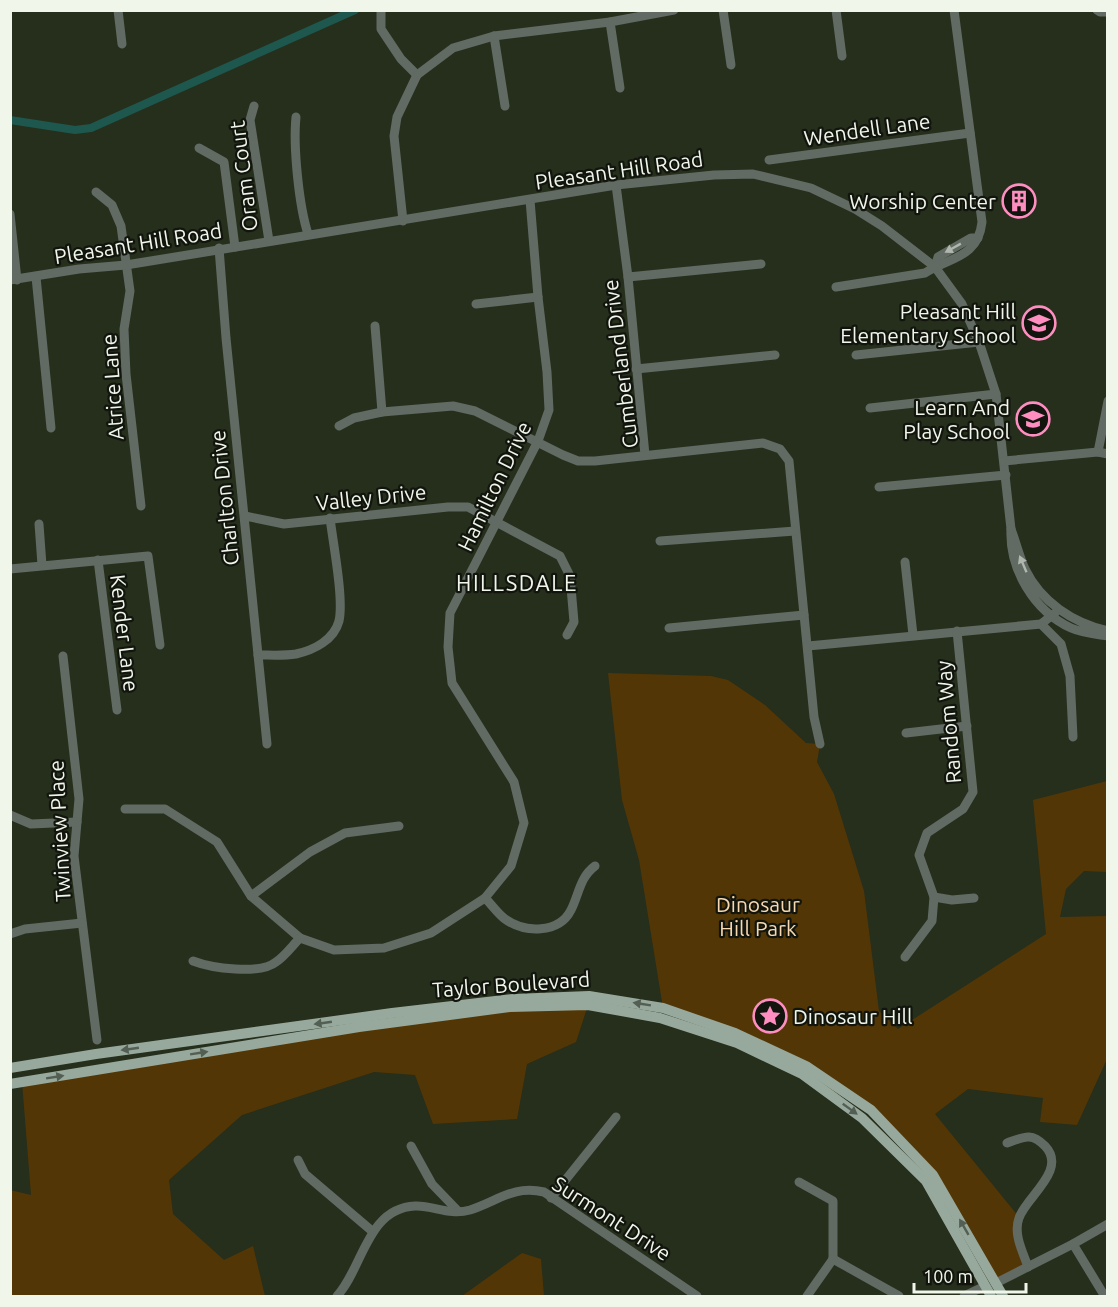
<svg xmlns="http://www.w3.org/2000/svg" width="1118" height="1307" font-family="Ubuntu,sans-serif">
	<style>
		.green { fill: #533606 }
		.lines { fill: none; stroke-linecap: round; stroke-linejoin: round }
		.canal { stroke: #1e574e; stroke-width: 8 }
		.minor { stroke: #616a63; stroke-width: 9 }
		.major { stroke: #97a99c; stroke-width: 10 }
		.oneway { fill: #b0b7ae }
		.oneway2 { fill: #545f54 }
		.labels { text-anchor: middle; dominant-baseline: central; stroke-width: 4.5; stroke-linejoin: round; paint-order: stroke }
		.street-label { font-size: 21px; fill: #f1f6eb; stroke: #11150d }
		.poi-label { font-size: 21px; fill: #f1f6eb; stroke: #11150d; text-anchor: end }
		.park-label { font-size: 21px; fill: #f8d8af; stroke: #11150d }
		.neighbourhood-label { font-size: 22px; letter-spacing: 1.5px; fill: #f1f6eb; stroke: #11150d }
	</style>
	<rect width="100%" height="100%" fill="#262e1c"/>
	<!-- green -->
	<g class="green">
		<path d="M608,673L711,676L728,680L765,705L806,743L820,744L817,762L834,794L864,891L879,1011L898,1029L1046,934L1033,800L1107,781V872L1084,871L1066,889L1060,917L1107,916V1059L1077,1125L1040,1122L1043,1098L968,1089L935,1114L1019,1217L1017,1230L1028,1267L996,1283L933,1175L871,1110L663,1008L639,860L622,800Z"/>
		<path d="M588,1005L576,1042L527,1064L517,1119L433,1124L415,1075L374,1072L242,1115L169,1180L173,1214L224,1260L253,1246L265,1296H11L10,1190L31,1195L22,1082L510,1007Z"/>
		<path d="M522,1253L541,1259L544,1296H462Z"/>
	</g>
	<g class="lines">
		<!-- canal -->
		<path class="canal" d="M10,120L75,130L91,128L355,10"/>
		<!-- minor -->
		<g class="minor">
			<path d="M118,10L122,44"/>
			<path d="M723,10L731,65"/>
			<path d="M836,10L842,56"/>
			<path d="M1097,10L1100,12H1108"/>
			<path d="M381,11V29L401,59L417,75"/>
			<path d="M610,22L620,88"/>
			<path d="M494,36L505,106"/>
			<path d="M254,106L250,120L269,241"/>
			<path d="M296,117C293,147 299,206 308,234"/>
			<path d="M199,148L224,162L235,247"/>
			<path d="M769,160L970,133"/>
			<path d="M616,185L628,277L645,455"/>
			<path d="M96,192L112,205L121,226L130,291L124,329L126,374L141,506"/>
			<path d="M10,214L17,280"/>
			<path d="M403,221L394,136L397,117L417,75L453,48L494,36L610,22L674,10"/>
			<path d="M219,248L226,338L267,744"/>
			<path d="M935,267L938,257L971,238H978"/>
			<path d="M36,277L51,428"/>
			<path d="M628,277L761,264"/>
			<path d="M10,280L79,269L126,265L616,185L714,175L753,174L811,188L855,209L882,226L935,267L962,304L979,342L996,394L1011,529"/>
			<path d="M836,287L925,273C950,257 978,258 982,222L954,10"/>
			<path d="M476,304L538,297"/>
			<path d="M375,326L382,412"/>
			<path d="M856,355L979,342"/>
			<path d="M636,369L775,355"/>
			<path d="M1108,401L1098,452L1108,454"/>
			<path d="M870,408L996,394"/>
			<path d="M339,426L354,418L382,412L453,406L475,411L563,455L578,461H595L763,443L780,449L789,461L814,717L820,744"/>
			<path d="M1004,461L1098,452"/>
			<path d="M879,487L1006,475"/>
			<path d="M245,516L284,524L448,507H468L560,556L570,576L574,622L567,635"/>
			<path d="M39,524L42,565"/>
			<path d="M660,541L795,531"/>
			<path d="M98,560L117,710"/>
			<path d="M905,562L913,635"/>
			<path d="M10,569L148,556L160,645"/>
			<path d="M1041,624L1061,644L1070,676L1073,737"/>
			<path d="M669,628L804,615"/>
			<path d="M1108,631C1073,623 1041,602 1025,569C1019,556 1016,542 1011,529C1009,569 1034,611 1071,628C1082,633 1095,634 1108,636"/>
			<path d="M808,646L1041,624L1055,613"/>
			<path d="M258,655C270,655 284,656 296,654C314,650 334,640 339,621C344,599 333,543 330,518"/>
			<path d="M63,656L79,799L74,856L97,1040"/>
			<path d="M906,733L967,726"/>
			<path d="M125,809H165L217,842L251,896L300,938L334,950L384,948L431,933L485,898L511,866L524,823L514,782L452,683L448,647L450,613L538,441L549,410L547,372L538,297L530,200"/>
			<path d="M10,815L31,824L77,822"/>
			<path d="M251,896L310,852L345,833L399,826"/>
			<path d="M934,897L952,900L974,898"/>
			<path d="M485,898C492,905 498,914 505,919C524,933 559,934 571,910C579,894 580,877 595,866"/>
			<path d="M10,934L25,929L82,923"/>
			<path d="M905,957L932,921L934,897L919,855L927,833L963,809L973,792L957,631"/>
			<path d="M193,961C211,968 260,975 276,962C285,956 292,946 300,938"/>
			<path d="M1007,1143C1024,1137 1031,1132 1045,1146C1068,1170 1026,1197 1019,1218C1013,1234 1023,1252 1028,1267"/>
			<path d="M411,1146L432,1184L458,1211"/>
			<path d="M298,1160L305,1174L372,1231"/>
			<path d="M799,1182L833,1201V1259"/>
			<path d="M551,1198L616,1117"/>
			<path d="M1073,1244L1104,1295"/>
			<path d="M833,1259L899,1296"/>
			<path d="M996,1283L1073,1244L1108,1224"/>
			<path d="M337,1296C363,1268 367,1208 415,1206C433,1205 449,1216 470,1210C498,1201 513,1185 544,1192L697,1296"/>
			<path d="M807,1296L833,1259"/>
			<path d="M964,1296L985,1286"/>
		</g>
		<!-- major -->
		<g class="major">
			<path d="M10,1068L96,1054L392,1013L513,999L589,996L663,1008L735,1033L806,1066L871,1110L933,1175L1003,1296"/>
			<path d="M10,1084L359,1027L510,1007L588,1005L660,1018L737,1043L802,1074L862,1118L926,1181L991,1296"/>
		</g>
	</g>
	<!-- one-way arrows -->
	<defs><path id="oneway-solid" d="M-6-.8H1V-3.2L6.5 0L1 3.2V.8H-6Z" transform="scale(1.5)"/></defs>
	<g class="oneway">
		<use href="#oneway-solid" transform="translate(953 248) rotate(151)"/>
		<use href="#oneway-solid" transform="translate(1023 564) rotate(-113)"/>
	</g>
	<g class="oneway2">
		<use href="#oneway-solid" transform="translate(642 1004) rotate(-171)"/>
		<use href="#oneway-solid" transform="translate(323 1023) rotate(172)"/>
		<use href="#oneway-solid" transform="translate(130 1049) rotate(172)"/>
		<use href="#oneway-solid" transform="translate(199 1053) rotate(-9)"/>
		<use href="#oneway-solid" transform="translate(55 1077) rotate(-9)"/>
		<use href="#oneway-solid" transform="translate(850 1109) rotate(36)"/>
		<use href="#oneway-solid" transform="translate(964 1227) rotate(-120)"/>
	</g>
	<!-- icons -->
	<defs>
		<g id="building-ring" transform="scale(1.725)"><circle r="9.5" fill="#11150d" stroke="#fd8ebf" stroke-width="1.5"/><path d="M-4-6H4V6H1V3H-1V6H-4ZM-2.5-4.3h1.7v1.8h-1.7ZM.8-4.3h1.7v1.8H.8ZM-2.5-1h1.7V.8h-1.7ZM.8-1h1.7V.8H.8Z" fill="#fd8ebf"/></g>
		<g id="school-ring" transform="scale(1.725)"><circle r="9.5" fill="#11150d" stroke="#fd8ebf" stroke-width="1.5"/><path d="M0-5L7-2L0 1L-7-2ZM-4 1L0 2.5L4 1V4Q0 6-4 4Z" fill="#fd8ebf"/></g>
		<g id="sight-ring" transform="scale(1.725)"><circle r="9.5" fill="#11150d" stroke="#fd8ebf" stroke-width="1.5"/><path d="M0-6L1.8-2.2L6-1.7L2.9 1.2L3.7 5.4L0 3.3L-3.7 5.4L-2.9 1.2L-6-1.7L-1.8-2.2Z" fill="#fd8ebf"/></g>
	</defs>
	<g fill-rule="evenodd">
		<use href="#building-ring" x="1019" y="201"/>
		<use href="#school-ring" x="1039" y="323"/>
		<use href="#school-ring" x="1033" y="419"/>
		<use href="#sight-ring" x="770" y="1016"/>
	</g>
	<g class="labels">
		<!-- street labels -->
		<g class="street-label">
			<text transform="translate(867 129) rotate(-8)">Wendell Lane</text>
			<text transform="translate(619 170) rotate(-8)">Pleasant Hill Road</text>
			<text transform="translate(243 176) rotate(-97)">Oram Court</text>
			<text transform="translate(138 243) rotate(-9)">Pleasant Hill Road</text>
			<text transform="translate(620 364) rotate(-97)">Cumberland Drive</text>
			<text transform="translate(112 387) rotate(-94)">Atrice Lane</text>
			<text transform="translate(494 486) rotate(-64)">Hamilton Drive</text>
			<text transform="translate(371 497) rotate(-6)">Valley Drive</text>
			<text transform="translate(224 498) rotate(-96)">Charlton Drive</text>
			<text transform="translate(125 633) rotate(83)">Kender Lane</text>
			<text transform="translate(948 722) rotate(-95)">Random Way</text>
			<text transform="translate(59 831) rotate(-93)">Twinview Place</text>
			<text transform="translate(511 984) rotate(-4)">Taylor Boulevard</text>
			<text transform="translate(612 1218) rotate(33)">Surmont Drive</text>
		</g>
		<!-- poi labels -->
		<g class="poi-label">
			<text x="996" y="201">Worship Center</text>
			<text x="1016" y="311">Pleasant Hill<tspan x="1016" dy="24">Elementary School</tspan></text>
			<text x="1010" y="407">Learn And<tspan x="1010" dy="24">Play School</tspan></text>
			<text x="793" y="1016" text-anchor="start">Dinosaur Hill</text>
		</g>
		<!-- park labels -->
		<g class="park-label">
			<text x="758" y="904">Dinosaur<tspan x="758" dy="24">Hill Park</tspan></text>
		</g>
		<!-- neighbourhood labels -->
		<g class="neighbourhood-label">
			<text x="517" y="582">HILLSDALE</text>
		</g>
	</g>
	<!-- border -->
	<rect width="1118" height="1307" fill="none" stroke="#f1f6eb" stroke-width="24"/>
	<!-- scale -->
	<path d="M914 1283v9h112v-9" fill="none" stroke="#f1f6eb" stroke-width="3"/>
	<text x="923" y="1283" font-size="18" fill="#f1f6eb" stroke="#11150d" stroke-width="4.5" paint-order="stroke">100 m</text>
</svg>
